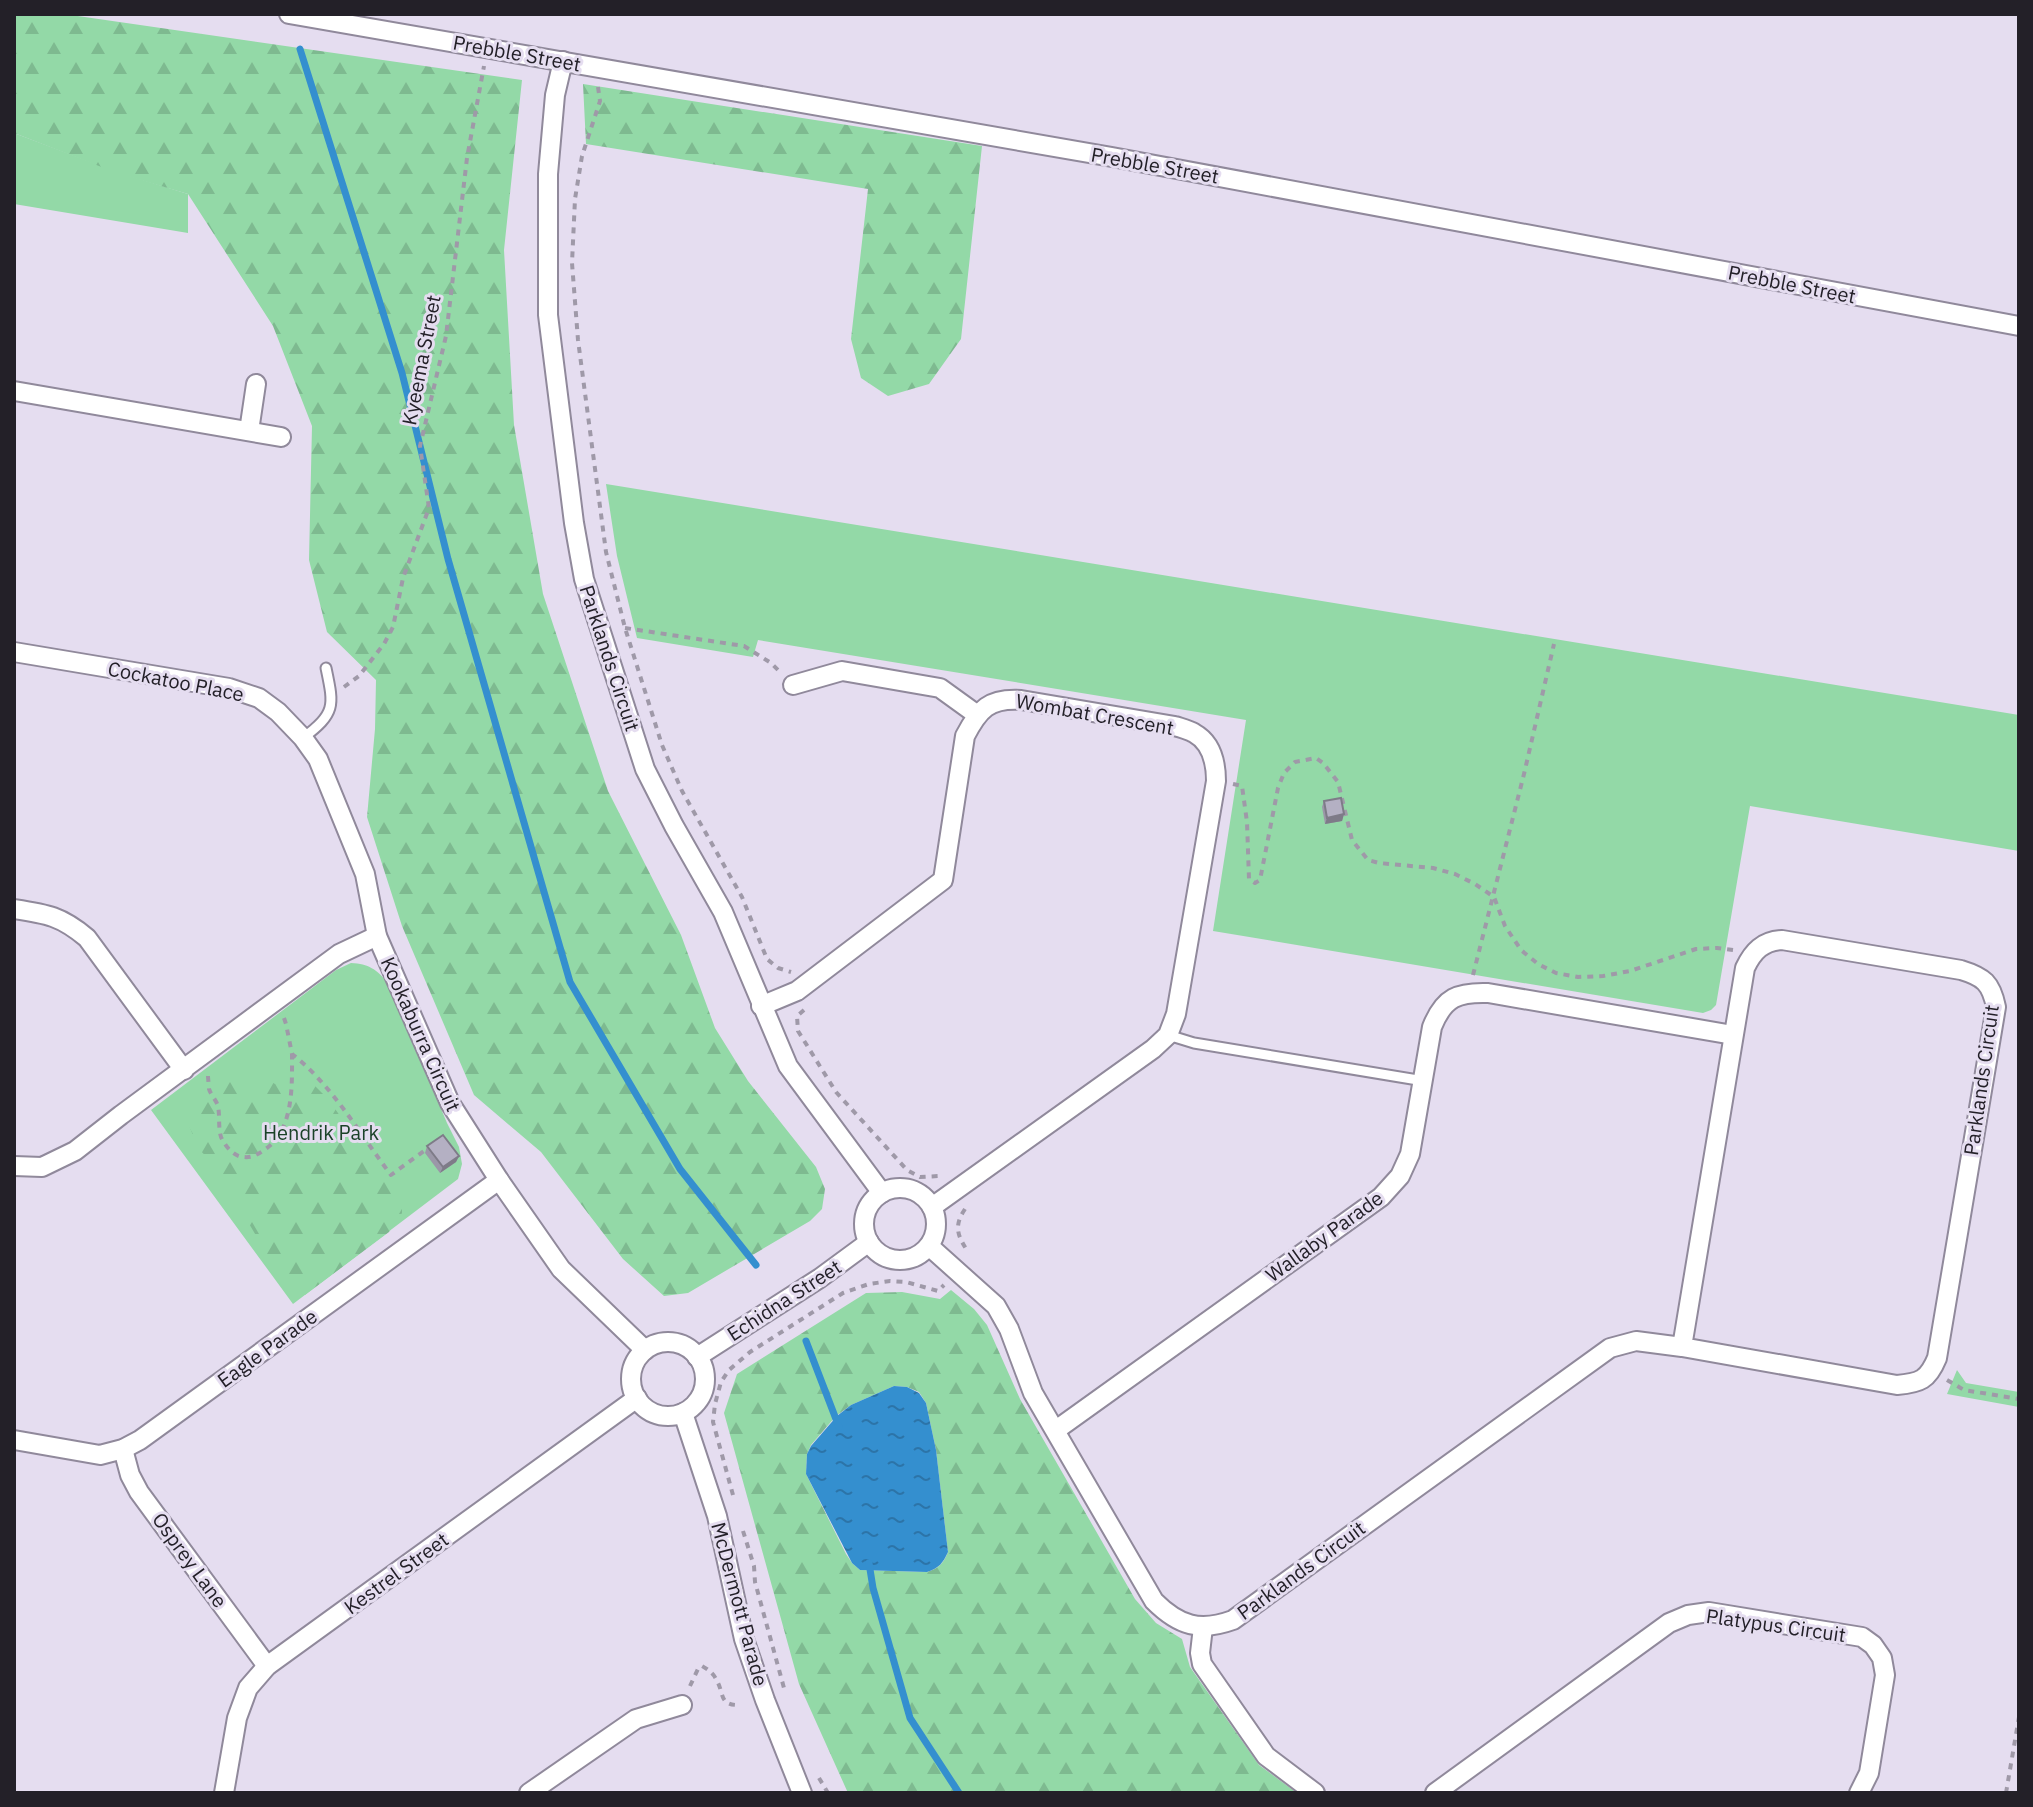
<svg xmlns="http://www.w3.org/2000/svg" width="2033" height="1807" font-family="'IBM Plex Sans',sans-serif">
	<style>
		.green { fill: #93d9a7 }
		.forest { fill: url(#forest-firs); fill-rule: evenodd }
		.water { fill: url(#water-ripples) }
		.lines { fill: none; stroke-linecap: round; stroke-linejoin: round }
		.stream { stroke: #348fcf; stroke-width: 7 }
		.lane-casing { stroke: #90899b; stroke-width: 13 }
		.street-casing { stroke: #90899b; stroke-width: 22 }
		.path { stroke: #9f99a8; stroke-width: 4; stroke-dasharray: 6 6; stroke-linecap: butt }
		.lane { stroke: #fff; stroke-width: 9 }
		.street { stroke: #fff; stroke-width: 18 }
		.wall { fill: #9b97a8 }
		.shaded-wall { fill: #7e7b88 }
		.building { fill: #b4b0c3; stroke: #7e7b88; stroke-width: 2 }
		.labels { text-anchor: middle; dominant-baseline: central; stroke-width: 6; stroke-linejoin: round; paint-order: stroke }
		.street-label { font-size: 20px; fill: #232028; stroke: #e5ddf0 }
		.park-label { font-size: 20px; fill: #1b4228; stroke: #e5ddf0 }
	</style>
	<defs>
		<pattern id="forest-firs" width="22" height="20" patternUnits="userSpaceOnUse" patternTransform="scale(2)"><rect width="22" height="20" fill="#93d9a7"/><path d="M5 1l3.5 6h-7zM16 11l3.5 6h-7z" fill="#7eba90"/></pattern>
		<pattern id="water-ripples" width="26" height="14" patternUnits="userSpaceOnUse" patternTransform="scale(2)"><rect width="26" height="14" fill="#348fcf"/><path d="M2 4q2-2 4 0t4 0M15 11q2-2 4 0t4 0" fill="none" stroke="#2c74a8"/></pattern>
	</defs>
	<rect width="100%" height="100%" fill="#e5ddf0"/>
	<!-- green -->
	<g class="green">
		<path d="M14,133L117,172L188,194V233L14,204Z"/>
		<path d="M606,484L2019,715V851L1750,806L1716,1005L1711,1010L1703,1013L1213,931L1246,720L758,640L753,657L637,638L617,556Z"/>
		<path d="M351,963C369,964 376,969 388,983L447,1123L459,1147L462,1164L458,1179L293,1304L151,1110L336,970Z"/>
		<path d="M1957,1370L1966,1383L2019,1392V1407L1947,1394Z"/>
	</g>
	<!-- forest -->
	<g class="forest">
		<path d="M14,14H64L522,80L504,250L514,425L543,594L608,791L681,935L715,1028L748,1081L816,1167L825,1189L822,1209L810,1221L688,1293L664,1296L623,1259L541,1152L474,1095L402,926L367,817L375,729L376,680L327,632L309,560L312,426L273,326L188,194L117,173L14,133Z"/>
		<path d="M583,84L982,146L961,339L929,384L888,396L861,378L851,339L868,189L586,144Z"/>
		<path d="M237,1075H265L269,1080L275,1084L309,1080L328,1099L402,1203V1213L389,1232L305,1295L285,1280L277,1271L215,1166L199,1149L184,1114L194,1095L222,1084Z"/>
		<path d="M951,1290L974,1309L987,1325L1020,1399L1135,1599L1156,1623L1182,1639L1190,1667L1259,1765L1297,1793H848L799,1684L724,1413L737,1374L866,1293L902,1292L940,1299ZM894,1386L907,1387L919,1392L926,1403L936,1450L948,1552C943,1564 939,1568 927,1572L860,1570L852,1563L846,1554L806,1474L807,1454L811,1445L836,1416L851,1405Z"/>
	</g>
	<!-- water -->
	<path class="water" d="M894,1386L907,1387L919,1393L926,1403L936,1450L948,1552C943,1563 939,1568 927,1572L860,1570L852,1563L806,1474L807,1454L811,1446L837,1416L851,1405Z"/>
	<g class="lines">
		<!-- stream -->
		<g class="stream">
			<path d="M300,49L402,373L448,559L570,982L680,1169L756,1265"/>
			<path d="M806,1341L839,1427"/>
			<path d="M869,1563L873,1588L910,1718L959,1793"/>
		</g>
		<!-- lane casing -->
		<g class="lane-casing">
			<g id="lane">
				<path d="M303,738C336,713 334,706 326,668"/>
				<path d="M1168,1035L1194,1043L1424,1081"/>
			</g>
		</g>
		<!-- street casing -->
		<g class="street-casing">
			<g id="street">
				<path d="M289,14L1112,157L2019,326"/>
				<path d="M563,61L555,95L548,174V315L574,523L584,579L645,769L674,826L723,912L788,1066L882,1193"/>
				<path d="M14,391L281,437"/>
				<path d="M249,431L256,384"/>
				<path d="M14,652L229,688L259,698L278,712L303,738L318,759L365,874L377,936L450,1103L499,1180L561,1269L645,1350"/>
				<path d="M793,685L842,671L940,688L976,714"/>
				<path d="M14,909C47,914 61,916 87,938L184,1070"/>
				<path d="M761,1006L797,991L943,880L965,736C979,709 989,698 1021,700L1175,726C1181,728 1189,730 1194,733C1212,743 1216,762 1216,781L1176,1014L1168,1035L1153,1049L932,1207"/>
				<path d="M14,1166L42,1167L75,1151L121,1115L339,954L377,936"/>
				<circle cx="900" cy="1224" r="36"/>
				<path d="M929,1246L996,1306L1009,1329L1033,1393L1154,1601C1179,1626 1200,1632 1233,1620L1610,1348L1636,1341L1682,1347L1745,968C1753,951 1763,941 1782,940L1961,970C1984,977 1991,983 1996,1007L1937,1358C1928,1380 1920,1383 1897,1385L1682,1347"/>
				<circle cx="668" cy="1379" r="37"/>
				<path d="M697,1357L820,1278L869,1242"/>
				<path d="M683,1413L717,1516L744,1639L765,1700L802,1793"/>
				<path d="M1056,1430L1381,1197L1400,1176L1410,1154L1432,1027C1444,997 1458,992 1488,993L1733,1035"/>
				<path d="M14,1440L100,1455L123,1449L140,1440L499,1180"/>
				<path d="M123,1449L130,1475L139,1492L267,1666"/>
				<path d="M1203,1627L1200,1653L1202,1664L1266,1756L1315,1793"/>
				<path d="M224,1793L237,1718L248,1688L267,1666L637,1398"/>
				<path d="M529,1793L636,1719L682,1705"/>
				<path d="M1435,1793L1669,1623L1688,1615L1709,1612L1862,1637L1873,1645L1882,1658L1885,1675L1869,1773L1859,1793"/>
			</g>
		</g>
		<!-- path -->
		<g class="path">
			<path d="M598,87L600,101L582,156L575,199L572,263L578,340L606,552L625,628L662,745L682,791L742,897L767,959L778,968L791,972"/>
			<path d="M625,628L744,646L771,663L780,672"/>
			<path d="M344,687L359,676L384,644L393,627L403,578L429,508L420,446L446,336L467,158L484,66"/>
			<path d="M1233,784L1242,786L1247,822L1249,879L1255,883L1260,880L1278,788L1284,773L1295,762L1316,758L1323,763L1338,782L1352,840L1368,860L1379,863L1433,868L1455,874L1475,884L1494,897L1505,926L1521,950L1538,964L1556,973L1578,977L1603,976L1630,971L1696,949L1717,948L1733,950"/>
			<path d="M1473,975L1524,774L1554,644"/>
			<path d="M804,1010L797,1016L798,1031L836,1092L907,1170L920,1177L939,1176"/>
			<path d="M284,1018L286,1024L292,1054C332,1085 360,1134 391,1175L428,1148"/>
			<path d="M208,1076C208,1078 209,1088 209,1089C211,1095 216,1100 218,1106C220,1116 218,1127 221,1137C225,1146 234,1157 244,1157C253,1158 260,1153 267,1148C294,1128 292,1084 292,1054"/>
			<path d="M965,1209C953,1227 958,1236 968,1252"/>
			<path d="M1947,1380L1964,1390L2019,1399"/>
			<path d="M733,1495L713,1422L715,1404L721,1382L729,1370L750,1352L843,1293L869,1284L890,1281L906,1282L938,1291L944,1285"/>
			<path d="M743,1531L754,1566L755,1582L784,1688"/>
			<path d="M690,1686L698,1669L702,1666C709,1670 714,1674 717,1681C724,1693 719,1705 738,1705"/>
			<path d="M819,1778L828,1793"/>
			<path d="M2006,1793L2019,1717"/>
		</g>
		<!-- lane -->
		<use href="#lane" class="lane"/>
		<!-- street -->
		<use href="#street" class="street"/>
	</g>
	<!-- wall -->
	<g class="wall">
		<path d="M1324,801L1344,814L1342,821L1325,824L1322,807Z"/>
		<path d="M427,1146L459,1156L456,1162L440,1173L425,1153Z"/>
	</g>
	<!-- shaded-wall -->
	<g class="shaded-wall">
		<path d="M1344,814L1342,821L1325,824L1327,818Z"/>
		<path d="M459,1156L456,1162L440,1173L443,1167Z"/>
	</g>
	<!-- building -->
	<g class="building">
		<path d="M1341,798L1344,814L1327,818L1324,801Z"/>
		<path d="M443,1135L459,1156L443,1167L427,1146Z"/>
	</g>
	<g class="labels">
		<!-- street labels -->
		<g class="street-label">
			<text transform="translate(517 53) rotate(10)">Prebble Street</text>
			<text transform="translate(1155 165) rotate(10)">Prebble Street</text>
			<text transform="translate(1792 284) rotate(11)">Prebble Street</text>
			<text transform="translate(421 360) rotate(-79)">Kyeema Street</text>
			<text transform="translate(610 658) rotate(72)">Parklands Circuit</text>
			<text transform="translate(176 681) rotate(11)">Cockatoo Place</text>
			<text transform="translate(1095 714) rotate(10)">Wombat Crescent</text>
			<text transform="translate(421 1034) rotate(66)">Kookaburra Circuit</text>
			<text transform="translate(1981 1080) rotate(-82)">Parklands Circuit</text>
			<text transform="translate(1324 1236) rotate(-36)">Wallaby Parade</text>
			<text transform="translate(784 1300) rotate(-33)">Echidna Street</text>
			<text transform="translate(267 1348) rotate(-36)">Eagle Parade</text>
			<text transform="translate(190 1560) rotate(54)">Osprey Lane</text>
			<text transform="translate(1301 1570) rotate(-36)">Parklands Circuit</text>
			<text transform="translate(396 1573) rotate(-36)">Kestrel Street</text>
			<text transform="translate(740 1604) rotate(75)">McDermott Parade</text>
			<text transform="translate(1776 1625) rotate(8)">Platypus Circuit</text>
		</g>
		<!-- park labels -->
		<g class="park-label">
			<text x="321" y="1132">Hendrik Park</text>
		</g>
	</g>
	<!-- border -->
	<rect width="2033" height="1807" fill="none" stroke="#232028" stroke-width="32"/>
</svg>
